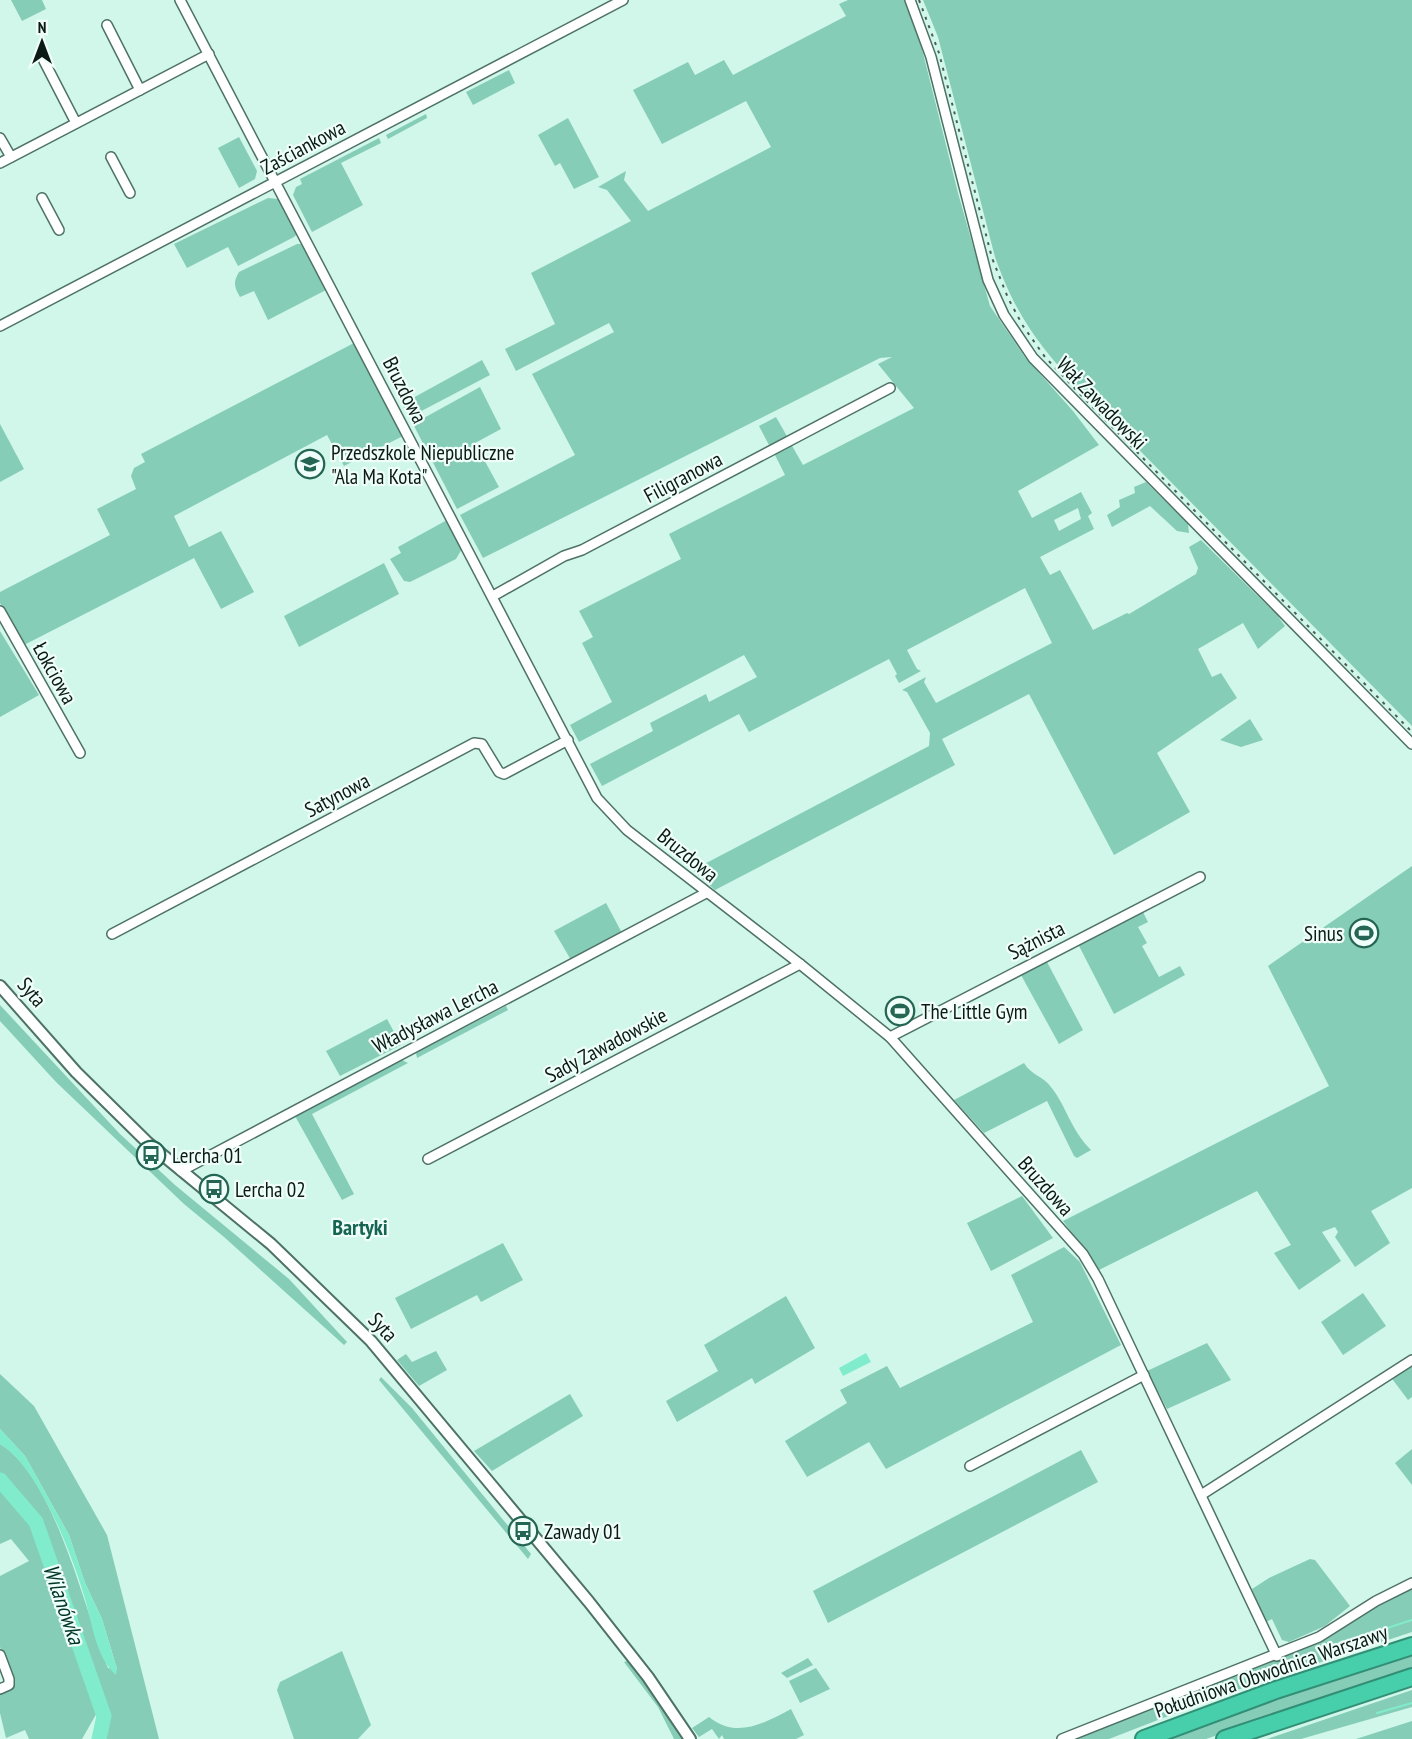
<svg xmlns="http://www.w3.org/2000/svg" width="1412" height="1739" font-family="'PT Sans Narrow',sans-serif">
	<style>
		.green { fill: #86cdb7; fill-rule: evenodd }
		.water { fill: #80eccc }
		.lines { fill: none; stroke-linecap: round; stroke-linejoin: round }
		.stream { stroke: #80eccc; stroke-width: 2 }
		.river { stroke: #80eccc; stroke-width: 15 }
		.minor-casing { stroke: #4e7266; stroke-width: 12 }
		.tertiary-casing { stroke: #4e7266; stroke-width: 14 }
		.motorway-casing { stroke: #328f76; stroke-width: 20 }
		.minor { stroke: #fff; stroke-width: 9 }
		.tertiary { stroke: #fff; stroke-width: 10 }
		.motorway { stroke: #47ceab; stroke-width: 16 }
		.rail { stroke: #485e57; stroke-width: 2; stroke-dasharray: 3 6; stroke-linecap: butt }
		.labels { text-anchor: middle; dominant-baseline: central; stroke-width: 4.5; stroke-linejoin: round; paint-order: stroke }
		.street-label { font-size: 21px; fill: #0b1a15; stroke: #effef9 }
		.poi-label { font-size: 21px; fill: #0b1a15; stroke: #effef9; text-anchor: start }
		.neighbourhood-label { font-size: 22px; font-weight: bold; fill: #166552; stroke: #effef9 }
		.water-label { font-size: 22px; font-style: italic; fill: #003529; stroke: #effef9 }
	</style>
	<rect width="100%" height="100%" fill="#d0f7e9"/>
	<!-- green -->
	<g class="green">
		<path d="M11,0H42L46,9L22,21Z"/>
		<path d="M848,0H904L919,37L958,193L990,306L1025,357L1073,411L1099,445L1018,491L1032,518L1081,492L1092,513L1088,516L1094,529L1040,557L1050,575L1060,570L1093,630L1127,613L1129,614L1196,574L1198,568L1189,547L1201,540L1277,615L1285,626L1258,649L1243,623L1198,649L1212,677L1221,673L1237,698L1157,753L1190,812L1114,855L1029,694L942,739L955,765L715,890L693,870L929,746L930,733L907,692L902,690L926,677L924,682L936,703L1052,643L1025,588L907,650L917,669L921,671L899,683L895,676L897,674L889,659L749,732L739,714L602,786L590,764L653,731L650,723L706,694L709,702L757,677L744,655L579,742L570,725L612,702L582,643L593,637L579,611L681,559L669,534L785,475L774,453L791,444L803,465L914,408L878,364L892,357L880,358L483,558L460,515L575,455L532,374L614,332L609,323L516,371L505,349L555,324L531,273L631,221L607,190L598,187L626,171L624,180L648,211L771,147L746,101L662,144L633,90L688,62L695,75L724,60L733,75L846,16L839,4ZM1078,508L1081,519L1059,531L1054,520Z"/>
		<path d="M923,0H1412V726L1081,391C1039,346 1016,316 995,257L938,37Z"/>
		<path d="M509,70L515,83L473,105L466,92Z"/>
		<path d="M426,114L427,118L388,139L386,135Z"/>
		<path d="M568,118L599,177L574,189L560,163L555,166L538,135Z"/>
		<path d="M239,137L257,171L255,179L239,188L218,148Z"/>
		<path d="M379,138L381,143L341,163L363,205L312,232L293,195L296,187L302,184L300,179Z"/>
		<path d="M268,198L278,199L297,234L294,237L238,266L228,247L187,268L174,244Z"/>
		<path d="M297,244H301L326,290L268,320L254,291L240,297C234,287 233,282 239,272Z"/>
		<path d="M354,343L403,436L344,466L327,435L174,516L189,547L221,531L254,592L221,609L194,558L24,645L0,603V592L110,535L97,509L136,489L131,476L134,468L145,462L141,454Z"/>
		<path d="M482,360L490,375L410,417L402,404Z"/>
		<path d="M480,387L501,429L475,443L499,487L457,509L413,424Z"/>
		<path d="M776,417L788,438L770,447L759,426Z"/>
		<path d="M0,424L24,469L0,482Z"/>
		<path d="M1146,482L1188,524L1189,533L1177,531L1150,506L1112,527L1107,515L1120,507L1119,500L1135,493L1134,487Z"/>
		<path d="M447,520L463,547L456,559L410,582L404,581L390,559L401,553L398,547Z"/>
		<path d="M384,563L399,594L299,647L284,616Z"/>
		<path d="M0,631L39,695L0,717Z"/>
		<path d="M1250,719L1263,740L1241,747L1220,740Z"/>
		<path d="M1412,866V1188L1371,1211L1390,1243L1355,1267L1335,1237L1338,1232L1335,1227L1322,1232L1341,1261L1299,1290L1274,1253L1291,1245L1257,1191L1099,1270L1063,1221L1329,1086L1268,966Z"/>
		<path d="M606,903L622,933L571,960L554,931Z"/>
		<path d="M1142,910L1148,922L1138,927L1147,943L1142,946L1159,977L1180,966L1185,975L1114,1014L1077,942Z"/>
		<path d="M1047,962L1083,1030L1059,1044L1021,975Z"/>
		<path d="M0,1005L120,1134L175,1185L289,1279L347,1342L344,1345L224,1237L184,1204L56,1082L0,1021Z"/>
		<path d="M506,1006L508,1010L417,1058L416,1053Z"/>
		<path d="M387,1019L401,1045L340,1076L326,1051Z"/>
		<path d="M402,1060L408,1063L312,1114L354,1194L342,1200L295,1116Z"/>
		<path d="M1024,1063C1031,1075 1043,1076 1051,1087C1067,1107 1070,1129 1091,1150L1077,1158L1074,1156L1047,1101L984,1133L954,1100Z"/>
		<path d="M1022,1196L1053,1238L991,1271L967,1223Z"/>
		<path d="M503,1243L523,1280L481,1302L477,1295L411,1329L395,1298Z"/>
		<path d="M1064,1247L1080,1262L1121,1345L886,1469L869,1442L807,1477L785,1441L847,1403L840,1390L887,1366L900,1388L1033,1322L1011,1275Z"/>
		<path d="M1363,1293L1386,1326L1343,1355L1321,1322Z"/>
		<path d="M786,1296L815,1348L755,1384L752,1378L677,1422L666,1401L718,1371L704,1345Z"/>
		<path d="M1207,1343L1231,1380L1167,1409L1147,1371Z"/>
		<path d="M436,1351L447,1370L419,1386L397,1360L406,1354L412,1362Z"/>
		<path d="M1412,1363V1397L1408,1400L1390,1376Z"/>
		<path d="M0,1374L34,1406L107,1535L159,1739H103L107,1715L99,1686L41,1518L0,1475V1444C55,1477 84,1609 108,1668L117,1669L102,1619L85,1583L69,1535L25,1456L0,1429Z"/>
		<path d="M381,1377L412,1408L531,1554L528,1559L379,1380Z"/>
		<path d="M570,1394L583,1416L492,1471L474,1451Z"/>
		<path d="M1412,1449V1485L1395,1463Z"/>
		<path d="M1081,1450L1098,1482L828,1623L813,1591Z"/>
		<path d="M0,1489L30,1523L95,1703L98,1711L82,1739H29L25,1730L6,1738L0,1713V1691L13,1686L0,1647V1576L29,1561L11,1539L0,1544Z"/>
		<path d="M1310,1559L1315,1560L1350,1606L1325,1626L1289,1642L1282,1640L1272,1619L1266,1622L1252,1589L1269,1578Z"/>
		<path d="M1412,1587V1632L1225,1694L1109,1739H1075L1104,1725L1320,1641L1390,1597Z"/>
		<path d="M342,1651L371,1725L358,1739H294L277,1690L280,1682Z"/>
		<path d="M1412,1655V1668L1206,1739H1165L1305,1688Z"/>
		<path d="M808,1658L813,1665L787,1678L781,1673Z"/>
		<path d="M630,1660L679,1732L684,1739H674L658,1707L624,1662Z"/>
		<path d="M816,1668L830,1689L800,1703L789,1681Z"/>
		<path d="M1412,1690V1707L1301,1739H1267Z"/>
		<path d="M791,1709L804,1735L796,1739H724L722,1735L719,1739L712,1729L699,1737L692,1728L709,1717C736,1739 763,1724 791,1709Z"/>
		<path d="M1412,1721V1739H1356Z"/>
	</g>
	<!-- water -->
	<g class="water">
		<path d="M866,1353L871,1362L843,1376L839,1368Z"/>
		<path d="M0,1429L25,1456L69,1535L85,1583L102,1619L117,1669L116,1675C96,1658 92,1623 85,1599C73,1557 39,1467 0,1444Z"/>
	</g>
	<g class="lines">
		<!-- stream -->
		<g class="stream">
			<path d="M1348,1641L1412,1620"/>
			<path d="M1377,1713L1412,1703"/>
		</g>
		<!-- river -->
		<path class="river" d="M0,1480L36,1522L104,1716L99,1739"/>
		<!-- minor casing -->
		<g class="minor-casing">
			<g id="minor">
				<path d="M180,0L597,798L627,830L800,964L890,1037L1083,1254L1098,1279L1277,1656"/>
				<path d="M910,0L931,57L988,280L1004,315L1033,358L1412,744"/>
				<path d="M107,25L140,90"/>
				<path d="M44,61L76,123"/>
				<path d="M0,138L11,157"/>
				<path d="M111,157L130,193"/>
				<path d="M0,163L209,54"/>
				<path d="M42,198L59,230"/>
				<path d="M0,326L623,0"/>
				<path d="M493,596L564,556L582,550L890,388"/>
				<path d="M0,611L80,753"/>
				<path d="M112,934L474,743L482,744L499,772L504,774L568,740"/>
				<path d="M890,1037L1200,877"/>
				<path d="M428,1159L800,964"/>
				<path d="M181,1171L706,893"/>
				<path d="M970,1466L1144,1375"/>
				<path d="M1201,1495L1412,1360"/>
				<path d="M0,1655L9,1679V1685L0,1689"/>
				<path d="M1062,1739L1319,1637L1376,1601L1412,1583"/>
			</g>
		</g>
		<!-- tertiary casing -->
		<g class="tertiary-casing">
			<path id="tertiary" d="M0,986L76,1072L148,1143L271,1244L371,1341L589,1602L648,1677L690,1739"/>
		</g>
		<!-- motorway casing -->
		<g class="motorway-casing">
			<g id="motorway">
				<path d="M1144,1739L1276,1690L1412,1646"/>
				<path d="M1225,1739L1412,1677"/>
			</g>
		</g>
		<!-- minor -->
		<use href="#minor" class="minor"/>
		<!-- tertiary -->
		<use href="#tertiary" class="tertiary"/>
		<!-- motorway -->
		<use href="#motorway" class="motorway"/>
		<!-- rail -->
		<path class="rail" d="M919,0L939,53L992,258L1008,298L1023,326L1045,357L1081,395L1412,732"/>
	</g>
	<!-- icons -->
	<defs>
		<g id="school-ring" transform="scale(1.5)"><circle r="9.5" fill="#effef9" stroke="#246554" stroke-width="1.5"/><path d="M0-5L7-2L0 1L-7-2ZM-4 1L0 2.5L4 1V4Q0 6-4 4Z" fill="#246554"/></g>
		<g id="stadium-ring" transform="scale(1.5)"><circle r="9.5" fill="#effef9" stroke="#246554" stroke-width="1.5"/><path d="M0-5a6.5 5 0 1 0 0 10a6.5 5 0 1 0 0-10ZM-3.5-1.8h7v3.6h-7Z" fill="#246554"/></g>
		<g id="bus-ring" transform="scale(1.5)"><circle r="9.5" fill="#effef9" stroke="#246554" stroke-width="1.5"/><path d="M-5-6H5V4H4V6H2V4H-2V6H-4V4H-5ZM-3.5-4V0h7V-4ZM-3.5 1.2v1.5H-2V1.2ZM2 1.2v1.5H3.5V1.2Z" fill="#246554"/></g>
	</defs>
	<g fill-rule="evenodd">
		<use href="#school-ring" x="310" y="464"/>
		<use href="#stadium-ring" x="1364" y="933"/>
		<use href="#stadium-ring" x="900" y="1011"/>
		<use href="#bus-ring" x="151" y="1155"/>
		<use href="#bus-ring" x="214" y="1189"/>
		<use href="#bus-ring" x="523" y="1531"/>
	</g>
	<g class="labels">
		<!-- street labels -->
		<g class="street-label">
			<text transform="translate(303 147) rotate(-28)">Zaściankowa</text>
			<text transform="translate(405 390) rotate(63)">Bruzdowa</text>
			<text transform="translate(1102 403) rotate(46)">Wał Zawadowski</text>
			<text transform="translate(683 477) rotate(-28)">Filigranowa</text>
			<text transform="translate(55 673) rotate(61)">Łokciowa</text>
			<text transform="translate(337 795) rotate(-28)">Satynowa</text>
			<text transform="translate(688 855) rotate(39)">Bruzdowa</text>
			<text transform="translate(1036 940) rotate(-27)">Sążnista</text>
			<text transform="translate(32 992) rotate(49)">Syta</text>
			<text transform="translate(435 1016) rotate(-27)">Władysława Lercha</text>
			<text transform="translate(606 1045) rotate(-28)">Sady Zawadowskie</text>
			<text transform="translate(1046 1186) rotate(48)">Bruzdowa</text>
			<text transform="translate(383 1327) rotate(47)">Syta</text>
			<text transform="translate(1271 1671) rotate(-19)">Południowa Obwodnica Warszawy</text>
		</g>
		<!-- poi labels -->
		<g class="poi-label">
			<text x="331" y="452">Przedszkole Niepubliczne<tspan x="331" dy="24">"Ala Ma Kota"</tspan></text>
			<text x="1343" y="933" text-anchor="end">Sinus</text>
			<text x="921" y="1011">The Little Gym</text>
			<text x="172" y="1155">Lercha 01</text>
			<text x="235" y="1189">Lercha 02</text>
			<text x="544" y="1531">Zawady 01</text>
		</g>
		<!-- neighbourhood labels -->
		<g class="neighbourhood-label">
			<text x="360" y="1227">Bartyki</text>
		</g>
		<!-- water labels -->
		<g class="water-label">
			<text transform="translate(64 1604) rotate(71)">Wilanówka</text>
		</g>
	</g>
	<!-- north arrow -->
	<g transform="translate(42 42)" stroke="#effef9" stroke-width="4.5" paint-order="stroke">
	<path d="M0-4.5L10 22L0 15L-10 22Z" fill="#0b1a15"/>
	<text y="-9" font-size="16" font-weight="bold" text-anchor="middle" fill="#0b1a15">N</text>
	</g>
</svg>
